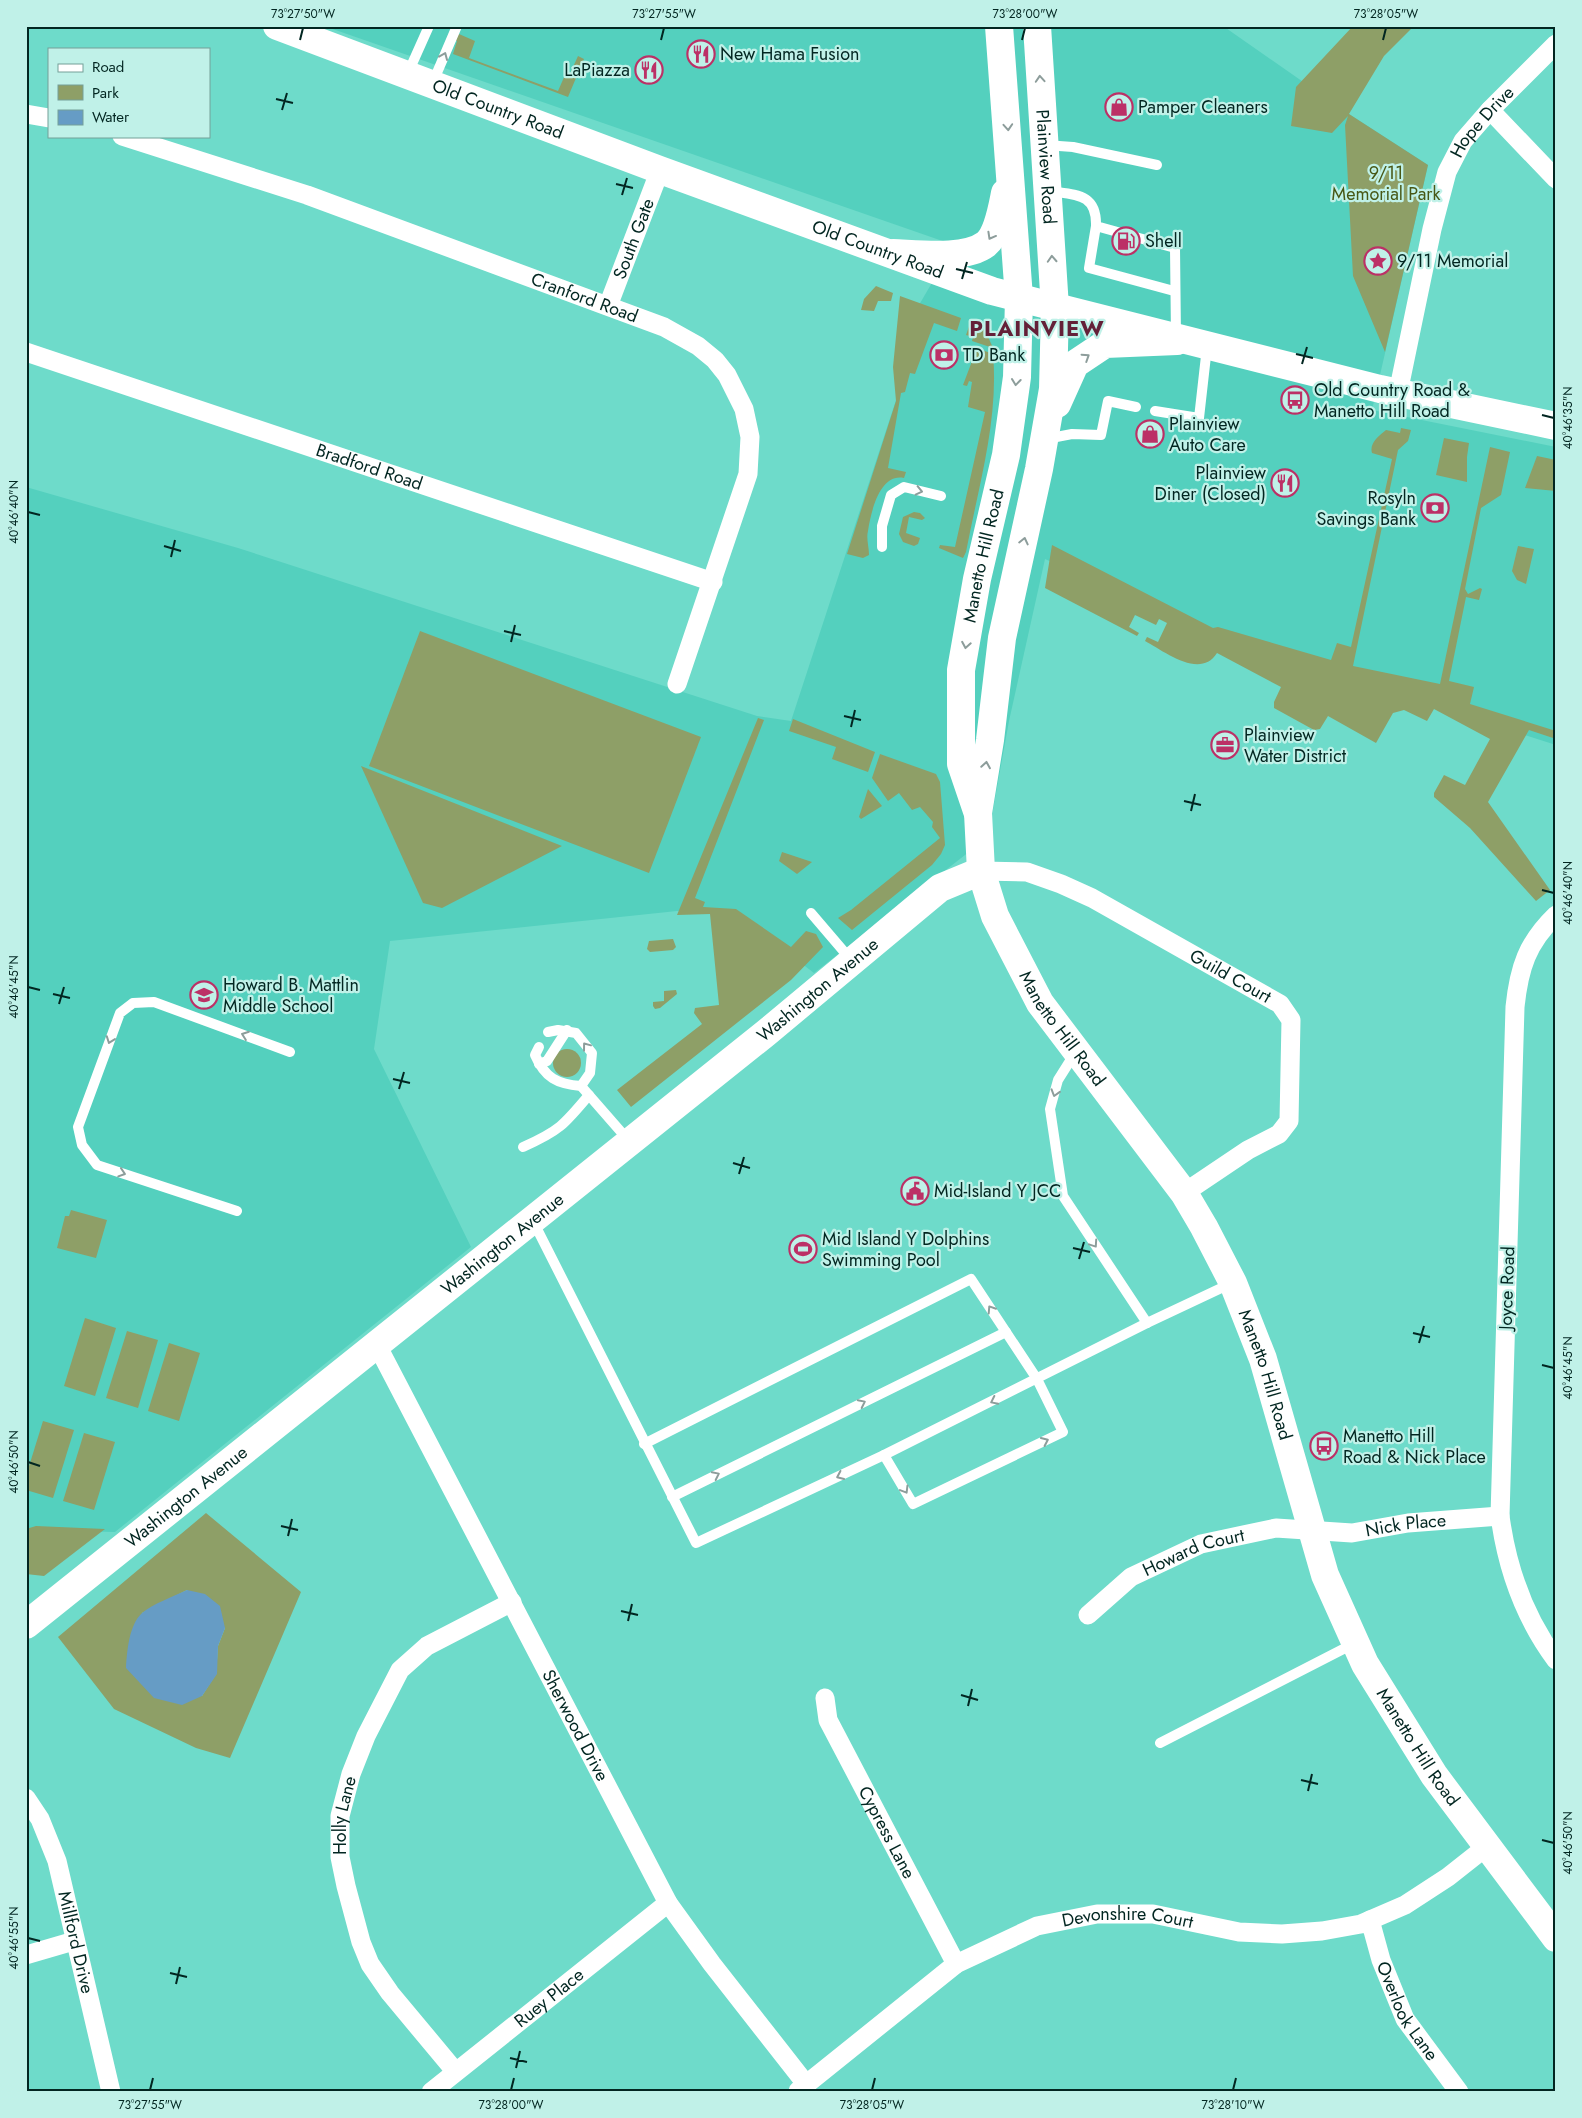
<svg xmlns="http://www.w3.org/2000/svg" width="1582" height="2118" font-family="Jost,sans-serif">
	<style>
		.built { fill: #54d0be }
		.green { fill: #8e9f67; fill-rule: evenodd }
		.water { fill: #669cc5 }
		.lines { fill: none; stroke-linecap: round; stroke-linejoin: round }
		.service { stroke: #fff; stroke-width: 10 }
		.minor { stroke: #fff; stroke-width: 19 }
		.secondary { stroke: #fff; stroke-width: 28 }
		.primary { stroke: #fff; stroke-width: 28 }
		.oneway { stroke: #8d9d9b }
		.ticks { fill: none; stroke: #022621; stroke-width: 2 }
		.labels { text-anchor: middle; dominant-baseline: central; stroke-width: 4.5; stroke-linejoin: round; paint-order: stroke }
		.poi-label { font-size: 18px; fill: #022621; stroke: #c0f1e8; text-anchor: start }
		.street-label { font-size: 18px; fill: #022621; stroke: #c0f1e8 }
		.park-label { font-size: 18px; fill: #475715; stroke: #c0f1e8 }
		.district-label { font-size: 22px; font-weight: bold; letter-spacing: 1px; fill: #642038; stroke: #c0f1e8 }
		.neatline { fill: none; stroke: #022621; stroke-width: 2 }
		.ticks-label { font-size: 12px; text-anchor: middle; fill: #022621 }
	</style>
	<rect width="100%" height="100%" fill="#6edbca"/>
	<!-- built -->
	<path class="built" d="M324,26H1223L1349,114L1428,165L1372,410L1556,447V745L1207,633L1045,559L1009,721L988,837L814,973L736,913L677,911L390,941L374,1049L471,1247L115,1532L26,1530V487L238,548L757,716L791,721L896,400L919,305L954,245Z"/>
	<!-- green -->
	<g class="green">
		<path d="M1353,26H1414L1384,56L1349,114L1428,165L1385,352L1353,276L1345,125L1348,116L1332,133L1291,126L1296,87Z"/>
		<path d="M459,34L475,41L469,58L558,91L565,75L569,76L578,56L584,59L568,97L453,54L457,41L454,40Z"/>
		<path d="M876,286L893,293L891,301H878L874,311L861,310L864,299Z"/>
		<path d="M900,296L961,318L957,331L934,323L915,374L910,373L905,392L901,393L888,468L906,472L904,478C880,473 871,511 868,531C866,538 869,547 869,555L863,558L847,554L896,401L893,367Z"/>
		<path d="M971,321L985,330L993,348L972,341L973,337L966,335Z"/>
		<path d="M977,348L993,354C999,420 978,488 966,552L963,558L939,548L940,545L955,547L985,412L968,407L972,382L969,381L967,386L963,385Z"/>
		<path d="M1401,428L1411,430L1408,441L1398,450L1353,666L1440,684L1490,447L1510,452L1501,495L1481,508L1465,589L1468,594L1480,588L1482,589L1479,600L1466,597L1449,681L1474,687L1470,704L1556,731V739L1529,730L1488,802L1550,890L1536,901L1470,828L1434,797V793L1444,775L1465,785L1490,739L1434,709L1427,721L1404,710L1393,713L1376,743L1328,716L1320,729L1314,730L1274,708V702L1281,687L1217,653C1200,680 1164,651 1145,641L1147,637L1158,642L1167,623L1159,619L1156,625L1135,615L1129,627L1139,633L1137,636L1045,588L1052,545L1213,628L1218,627L1331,660L1337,643L1351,647L1392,459L1372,453C1369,443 1379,436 1386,430L1400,433Z"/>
		<path d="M1444,438L1469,443L1467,457V482L1436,475Z"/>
		<path d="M1537,456L1556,460V491L1525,488Z"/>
		<path d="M914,512L920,513L925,518L922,520L909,517L906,533L920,538L918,544L914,546L903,542L899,534L903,517Z"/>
		<path d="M1518,546L1534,549L1526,584L1517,580L1512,571Z"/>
		<path d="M420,631L701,737L649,873L369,766Z"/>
		<path d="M758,718L764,720L695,898L705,902L703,907L736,909L791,947L806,931L816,934L823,947L791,980L631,1107L617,1090L702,1024L694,1013L695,1008L719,1005L710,914L677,915Z"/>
		<path d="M793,719L875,752L868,772L832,759L836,747L789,731Z"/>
		<path d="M880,754L936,774L940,782L945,845L941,854L932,865L852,930L838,918L851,910L940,838L932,827L933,822L920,807L912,810L899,793L888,801L872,778Z"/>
		<path d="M361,766L562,846L442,908L423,903Z"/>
		<path d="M868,789L882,806L861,819L859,817Z"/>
		<path d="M782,852L812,862L797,874L779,861Z"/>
		<path d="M673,939L676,947L673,950L650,952L647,949L649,941Z"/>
		<path d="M676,990L677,994L660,1008L655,1009L653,1006V1002L664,1001V991Z"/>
		<circle cx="567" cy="1063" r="14"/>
		<path d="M71,1210L107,1220L96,1258L57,1248L65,1216H69Z"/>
		<path d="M85,1318L116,1328L95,1396L64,1386Z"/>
		<path d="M127,1331L158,1340L138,1408L106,1398Z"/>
		<path d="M169,1343L200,1353L179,1421L148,1411Z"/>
		<path d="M43,1421L74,1430L53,1498L26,1490V1476Z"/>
		<path d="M84,1433L115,1442L94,1510L63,1501Z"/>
		<path d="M206,1513L301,1592L230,1758L196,1748L114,1709L58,1637ZM187,1590L225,1628L218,1646L216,1674L202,1696L142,1613Z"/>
		<path d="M36,1526L105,1529L44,1576L26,1574V1529Z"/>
	</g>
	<!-- water -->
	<path class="water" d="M187,1590L205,1594L220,1606L225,1628L218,1646L217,1674L202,1696L182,1705L154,1698L126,1668C127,1651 129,1625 142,1613C152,1604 175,1596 187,1590Z"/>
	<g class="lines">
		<!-- service -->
		<g class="service">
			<path d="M408,73L429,26"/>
			<path d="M433,82L457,26"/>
			<path d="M1045,145L1073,147L1157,165"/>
			<path d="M1049,191C1076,195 1097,193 1096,226L1175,248L1176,336"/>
			<path d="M1096,226L1089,268L1174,291"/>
			<path d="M1155,411L1199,418L1207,347"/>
			<path d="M1046,439L1072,434L1101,435L1108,401L1136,407"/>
			<path d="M882,547V526L891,495L904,487L941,496"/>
			<path d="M811,913L852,961"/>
			<path d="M548,1032L558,1030L576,1033L592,1053L590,1073L581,1086"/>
			<path d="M539,1047L535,1055C545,1078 557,1084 581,1086L629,1141"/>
			<path d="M1075,1053L1058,1080L1050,1109L1063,1196L1147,1323"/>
			<path d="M539,1064L547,1061L567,1030"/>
			<path d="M523,1147C559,1131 564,1125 589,1095"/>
			<path d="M237,1211L97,1165L82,1145L78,1127L120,1013L133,1003L154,1002L290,1052"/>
			<path d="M533,1221L696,1543L884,1455"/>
			<path d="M644,1444L971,1279L1037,1379L1063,1432L913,1504L884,1455L1147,1323L1232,1283"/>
			<path d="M672,1497L1006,1332"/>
			<path d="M1160,1743L1355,1643"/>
		</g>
		<!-- minor -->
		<g class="minor">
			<path d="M1490,110L1556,179"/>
			<path d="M26,114L49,118"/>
			<path id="s1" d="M122,136L307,195L664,327L698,346L715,360L727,375L744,409L750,437L748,474L677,684"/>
			<path id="s2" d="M608,306L660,170"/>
			<path id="s3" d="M26,352L713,582"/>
			<path id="s4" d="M1398,393L1432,229L1447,172L1463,141L1490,110L1556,44"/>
			<path id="s5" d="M981,871L1027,872L1061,884L1092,898L1280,1004L1291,1020L1289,1121L1279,1134L1248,1150L1184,1193"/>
			<path d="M1556,915C1527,943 1519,968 1515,1007L1500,1516C1507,1568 1524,1617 1556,1660"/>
			<path id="s6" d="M377,1345L668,1903L712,1964L806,2084"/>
			<path id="s7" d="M1088,1615L1131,1577L1201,1544L1276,1528L1352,1533L1408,1523L1500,1516"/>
			<path id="s8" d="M825,1698L828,1720L956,1964"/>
			<path id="s9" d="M26,1798L40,1819L57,1861L111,2092"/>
			<path id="s10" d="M1370,1920L1381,1960L1405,2019L1459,2092"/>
			<path d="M26,1955L74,1941"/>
			<path id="s11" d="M455,2071L390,1993L370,1964L361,1942L346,1886L340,1857V1816L351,1774L366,1736L400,1670L427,1646L512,1602"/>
			<path id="s12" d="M798,2091L956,1964L1037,1926L1097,1914H1153L1239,1932L1282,1934L1322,1931L1361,1924L1405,1905L1448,1877L1486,1847"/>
			<path id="s13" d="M431,2092L668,1903"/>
		</g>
		<!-- secondary -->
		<g class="secondary">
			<path id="s14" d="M1037,26L1055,308L1053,389L1039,469L1002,638L990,740L978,813L981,871L995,916L1040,1003L1184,1193L1204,1227L1233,1283L1263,1359L1325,1575L1365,1664L1434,1775L1556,1938"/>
			<path d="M893,253C919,254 965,260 986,244C998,234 1002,208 1005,193"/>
			<path d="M1057,404L1075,364L1105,344L1177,341"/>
			<path id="s15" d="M977,811L961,764V670L977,579L1006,455L1017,377L1019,298L999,26"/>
			<path id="s16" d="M26,1625L766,1033L940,888L981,871"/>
		</g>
		<!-- primary -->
		<path class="primary" id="s17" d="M277,26L660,170L992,291L1380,389L1556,426"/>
	</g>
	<!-- one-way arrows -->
	<defs><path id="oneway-chevron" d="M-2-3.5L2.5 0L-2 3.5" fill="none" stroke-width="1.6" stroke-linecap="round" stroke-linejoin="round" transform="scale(1.25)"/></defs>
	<g class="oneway">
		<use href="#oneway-chevron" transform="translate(444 56) rotate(-67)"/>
		<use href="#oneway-chevron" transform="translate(1040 79) rotate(-94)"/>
		<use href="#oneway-chevron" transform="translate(1008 127) rotate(86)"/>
		<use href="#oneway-chevron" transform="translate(991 236) rotate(119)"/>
		<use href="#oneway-chevron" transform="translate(1052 259) rotate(-93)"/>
		<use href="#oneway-chevron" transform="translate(1086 357) rotate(-33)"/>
		<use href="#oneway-chevron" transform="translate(1016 382) rotate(97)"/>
		<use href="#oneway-chevron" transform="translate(919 491) rotate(13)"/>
		<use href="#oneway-chevron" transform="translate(1024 541) rotate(-77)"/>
		<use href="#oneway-chevron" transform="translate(966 645) rotate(100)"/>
		<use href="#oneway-chevron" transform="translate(986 765) rotate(-81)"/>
		<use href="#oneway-chevron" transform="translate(245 1035) rotate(-160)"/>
		<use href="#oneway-chevron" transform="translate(110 1040) rotate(110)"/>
		<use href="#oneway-chevron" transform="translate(586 1046) rotate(-127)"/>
		<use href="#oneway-chevron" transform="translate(1055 1093) rotate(107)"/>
		<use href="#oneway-chevron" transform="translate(122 1173) rotate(18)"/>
		<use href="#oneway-chevron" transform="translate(1094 1244) rotate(56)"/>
		<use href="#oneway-chevron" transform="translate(991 1309) rotate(-123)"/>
		<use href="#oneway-chevron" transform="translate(994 1401) rotate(154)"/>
		<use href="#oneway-chevron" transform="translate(862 1403) rotate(-26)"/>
		<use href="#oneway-chevron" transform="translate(1045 1441) rotate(-25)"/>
		<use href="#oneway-chevron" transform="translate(716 1475) rotate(-26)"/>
		<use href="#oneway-chevron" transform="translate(840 1476) rotate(155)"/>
		<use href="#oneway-chevron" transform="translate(905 1490) rotate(59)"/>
	</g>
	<!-- ticks -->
	<path class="ticks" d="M300,40L303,28M661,40L664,28M1022,40L1025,28M1383,40L1386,28M276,99L293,103M282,110L287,93M616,184L633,188M622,195L627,178M956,269L973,273M962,279L967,262M1296,354L1313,358M1302,364L1307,347M1542,415L1554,418M28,512L40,515M164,546L181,551M171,557L175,540M504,631L521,635M511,642L515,625M844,716L861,720M851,727L855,710M1184,801L1201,805M1191,811L1195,794M1542,890L1554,893M28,987L40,990M53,994L70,998M59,1004L64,987M393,1079L410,1083M399,1089L404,1072M733,1163L750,1168M739,1174L744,1157M1073,1248L1090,1252M1079,1259L1084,1242M1413,1333L1430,1337M1419,1343L1424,1326M1542,1365L1554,1368M28,1462L40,1466M281,1526L298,1530M288,1536L292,1519M621,1611L638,1615M628,1621L632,1604M961,1695L978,1700M968,1706L972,1689M1301,1780L1318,1784M1308,1791L1312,1774M1542,1840L1554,1843M28,1938L40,1941M170,1973L187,1977M176,1984L180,1967M510,2058L527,2062M516,2068L520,2051M150,2090L153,2078M511,2090L514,2078M872,2090L875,2078M1233,2090L1236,2078"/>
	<!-- icons -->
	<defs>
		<g id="restaurant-ring" transform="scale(1.4375)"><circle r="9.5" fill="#c0f1e8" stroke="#bc3066" stroke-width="1.5"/><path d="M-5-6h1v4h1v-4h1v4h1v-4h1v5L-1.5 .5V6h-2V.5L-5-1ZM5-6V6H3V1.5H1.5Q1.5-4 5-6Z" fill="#bc3066"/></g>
		<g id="shop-ring" transform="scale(1.4375)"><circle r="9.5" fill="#c0f1e8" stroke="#bc3066" stroke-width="1.5"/><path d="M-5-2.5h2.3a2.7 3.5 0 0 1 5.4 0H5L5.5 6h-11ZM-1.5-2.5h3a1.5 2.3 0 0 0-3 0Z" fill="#bc3066"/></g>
		<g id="fuel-ring" transform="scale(1.4375)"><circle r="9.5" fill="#c0f1e8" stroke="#bc3066" stroke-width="1.5"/><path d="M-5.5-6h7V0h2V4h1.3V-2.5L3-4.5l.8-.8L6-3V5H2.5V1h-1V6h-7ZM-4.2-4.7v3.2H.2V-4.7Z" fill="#bc3066"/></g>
		<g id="sight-ring" transform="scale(1.4375)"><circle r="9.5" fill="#c0f1e8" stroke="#bc3066" stroke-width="1.5"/><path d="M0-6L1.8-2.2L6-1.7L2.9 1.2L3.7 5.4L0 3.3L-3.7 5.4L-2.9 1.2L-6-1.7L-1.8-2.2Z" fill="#bc3066"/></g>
		<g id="bank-ring" transform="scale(1.4375)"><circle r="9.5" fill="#c0f1e8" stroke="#bc3066" stroke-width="1.5"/><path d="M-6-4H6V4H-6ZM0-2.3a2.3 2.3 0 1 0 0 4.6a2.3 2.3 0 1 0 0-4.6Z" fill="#bc3066"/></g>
		<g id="bus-ring" transform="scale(1.4375)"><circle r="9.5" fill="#c0f1e8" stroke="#bc3066" stroke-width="1.5"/><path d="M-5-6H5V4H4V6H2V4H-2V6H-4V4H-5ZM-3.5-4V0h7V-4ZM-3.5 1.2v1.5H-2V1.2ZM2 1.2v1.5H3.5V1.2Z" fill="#bc3066"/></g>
		<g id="office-ring" transform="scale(1.4375)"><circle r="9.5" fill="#c0f1e8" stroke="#bc3066" stroke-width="1.5"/><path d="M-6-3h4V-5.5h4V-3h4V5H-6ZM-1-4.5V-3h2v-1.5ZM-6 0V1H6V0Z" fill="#bc3066"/></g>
		<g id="school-ring" transform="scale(1.4375)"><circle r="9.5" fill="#c0f1e8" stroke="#bc3066" stroke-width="1.5"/><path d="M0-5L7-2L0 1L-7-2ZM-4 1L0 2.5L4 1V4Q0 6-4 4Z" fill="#bc3066"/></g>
		<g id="civic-ring" transform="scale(1.4375)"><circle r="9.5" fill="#c0f1e8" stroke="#bc3066" stroke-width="1.5"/><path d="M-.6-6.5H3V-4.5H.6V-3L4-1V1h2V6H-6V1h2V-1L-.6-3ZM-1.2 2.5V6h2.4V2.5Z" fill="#bc3066"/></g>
		<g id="stadium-ring" transform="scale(1.4375)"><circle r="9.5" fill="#c0f1e8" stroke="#bc3066" stroke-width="1.5"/><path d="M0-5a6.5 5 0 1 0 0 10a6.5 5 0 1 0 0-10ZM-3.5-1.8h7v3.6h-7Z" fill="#bc3066"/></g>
	</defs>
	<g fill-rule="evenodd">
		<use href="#restaurant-ring" x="701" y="54"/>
		<use href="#restaurant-ring" x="649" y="70"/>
		<use href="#shop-ring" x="1119" y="107"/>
		<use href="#fuel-ring" x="1126" y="241"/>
		<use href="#sight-ring" x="1378" y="261"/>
		<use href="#bank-ring" x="944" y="355"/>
		<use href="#bus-ring" x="1295" y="400"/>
		<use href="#shop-ring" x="1150" y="434"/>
		<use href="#restaurant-ring" x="1285" y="483"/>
		<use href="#bank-ring" x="1435" y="508"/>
		<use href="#office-ring" x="1225" y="745"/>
		<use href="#school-ring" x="204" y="995"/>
		<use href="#civic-ring" x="915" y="1191"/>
		<use href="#stadium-ring" x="803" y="1249"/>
		<use href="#bus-ring" x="1324" y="1446"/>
	</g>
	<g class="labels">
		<!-- poi labels -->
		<g class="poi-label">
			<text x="720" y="54">New Hama Fusion</text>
			<text x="630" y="70" text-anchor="end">LaPiazza</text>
			<text x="1138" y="107">Pamper Cleaners</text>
			<text x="1145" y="241">Shell</text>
			<text x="1397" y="261">9/11 Memorial</text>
			<text x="963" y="355">TD Bank</text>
			<text x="1314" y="390">Old Country Road &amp;<tspan x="1314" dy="21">Manetto Hill Road</tspan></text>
			<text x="1169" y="424">Plainview<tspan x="1169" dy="21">Auto Care</tspan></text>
			<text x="1266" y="473" text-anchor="end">Plainview<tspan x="1266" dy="21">Diner (Closed)</tspan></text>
			<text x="1416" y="498" text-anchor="end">Rosyln<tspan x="1416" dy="21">Savings Bank</tspan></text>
			<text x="1244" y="735">Plainview<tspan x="1244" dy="21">Water District</tspan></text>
			<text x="223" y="985">Howard B. Mattlin<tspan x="223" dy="21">Middle School</tspan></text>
			<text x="934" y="1191">Mid-Island Y JCC</text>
			<text x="822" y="1239">Mid Island Y Dolphins<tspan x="822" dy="21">Swimming Pool</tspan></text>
			<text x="1343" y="1436">Manetto Hill<tspan x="1343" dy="21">Road &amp; Nick Place</tspan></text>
		</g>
		<!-- street labels -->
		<g class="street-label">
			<text stroke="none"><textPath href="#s17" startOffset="236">Old Country Road</textPath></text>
			<text stroke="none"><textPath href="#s4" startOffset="288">Hope Drive</textPath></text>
			<text stroke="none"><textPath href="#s14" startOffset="141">Plainview Road</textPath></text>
			<text stroke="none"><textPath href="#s2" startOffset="72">South Gate</textPath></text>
			<text stroke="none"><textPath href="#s17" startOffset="641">Old Country Road</textPath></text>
			<text stroke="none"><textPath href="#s1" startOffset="490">Cranford Road</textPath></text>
			<text stroke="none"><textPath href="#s3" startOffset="362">Bradford Road</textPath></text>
			<text stroke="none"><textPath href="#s15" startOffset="260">Manetto Hill Road</textPath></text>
			<text stroke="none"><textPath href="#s5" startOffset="275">Guild Court</textPath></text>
			<text stroke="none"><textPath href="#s16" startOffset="1015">Washington Avenue</textPath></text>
			<text stroke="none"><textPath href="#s14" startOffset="1031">Manetto Hill Road</textPath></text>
			<text stroke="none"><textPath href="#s16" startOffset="610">Washington Avenue</textPath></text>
			<text transform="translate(1507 1288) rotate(-88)">Joyce Road</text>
			<text stroke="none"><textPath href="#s14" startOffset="1436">Manetto Hill Road</textPath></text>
			<text stroke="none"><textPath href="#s16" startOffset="205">Washington Avenue</textPath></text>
			<text stroke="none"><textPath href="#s7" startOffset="342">Nick Place</textPath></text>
			<text stroke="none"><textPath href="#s7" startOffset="125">Howard Court</textPath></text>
			<text stroke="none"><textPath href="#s6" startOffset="429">Sherwood Drive</textPath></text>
			<text stroke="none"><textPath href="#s14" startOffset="1841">Manetto Hill Road</textPath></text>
			<text stroke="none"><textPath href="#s11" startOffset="290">Holly Lane</textPath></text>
			<text stroke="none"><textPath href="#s8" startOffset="149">Cypress Lane</textPath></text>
			<text stroke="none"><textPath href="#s12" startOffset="384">Devonshire Court</textPath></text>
			<text stroke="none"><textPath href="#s9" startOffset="154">Millford Drive</textPath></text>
			<text stroke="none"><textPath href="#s13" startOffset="151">Ruey Place</textPath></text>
			<text stroke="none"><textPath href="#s10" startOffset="99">Overlook Lane</textPath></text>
		</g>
		<!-- park labels -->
		<g class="park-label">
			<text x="1386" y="173">9/11<tspan x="1386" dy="21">Memorial Park</tspan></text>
		</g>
		<!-- district labels -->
		<g class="district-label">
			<text x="1037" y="328">PLAINVIEW</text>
		</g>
	</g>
	<!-- border -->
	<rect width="1582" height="2118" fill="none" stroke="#c0f1e8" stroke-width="55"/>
	<!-- legend -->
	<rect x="48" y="48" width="162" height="90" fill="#c0f1e8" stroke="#74a098"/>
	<rect x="58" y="64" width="25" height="8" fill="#ffffff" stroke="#74a098"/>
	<text x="92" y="72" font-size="15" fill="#022621">Road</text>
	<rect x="58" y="85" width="25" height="15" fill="#8e9f67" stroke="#74a098"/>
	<text x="92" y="98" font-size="15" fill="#022621">Park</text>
	<rect x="58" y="110" width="25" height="15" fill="#669cc5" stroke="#74a098"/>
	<text x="92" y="122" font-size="15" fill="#022621">Water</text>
	<rect x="28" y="28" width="1526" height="2062" class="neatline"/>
	<g class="ticks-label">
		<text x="303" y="18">73°27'50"W</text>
		<text x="664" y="18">73°27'55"W</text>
		<text x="1025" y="18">73°28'00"W</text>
		<text x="1386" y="18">73°28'05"W</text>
		<text transform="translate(1568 418) rotate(-90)" y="4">40°46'35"N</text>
		<text transform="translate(14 512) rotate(-90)" y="4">40°46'40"N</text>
		<text transform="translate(1568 893) rotate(-90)" y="4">40°46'40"N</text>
		<text transform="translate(14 987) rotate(-90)" y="4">40°46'45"N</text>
		<text transform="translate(1568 1368) rotate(-90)" y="4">40°46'45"N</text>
		<text transform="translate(14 1462) rotate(-90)" y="4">40°46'50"N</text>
		<text transform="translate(1568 1843) rotate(-90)" y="4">40°46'50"N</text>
		<text transform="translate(14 1938) rotate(-90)" y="4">40°46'55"N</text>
		<text x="150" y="2109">73°27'55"W</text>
		<text x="511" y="2109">73°28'00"W</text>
		<text x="872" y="2109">73°28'05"W</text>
		<text x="1233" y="2109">73°28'10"W</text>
	</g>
</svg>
